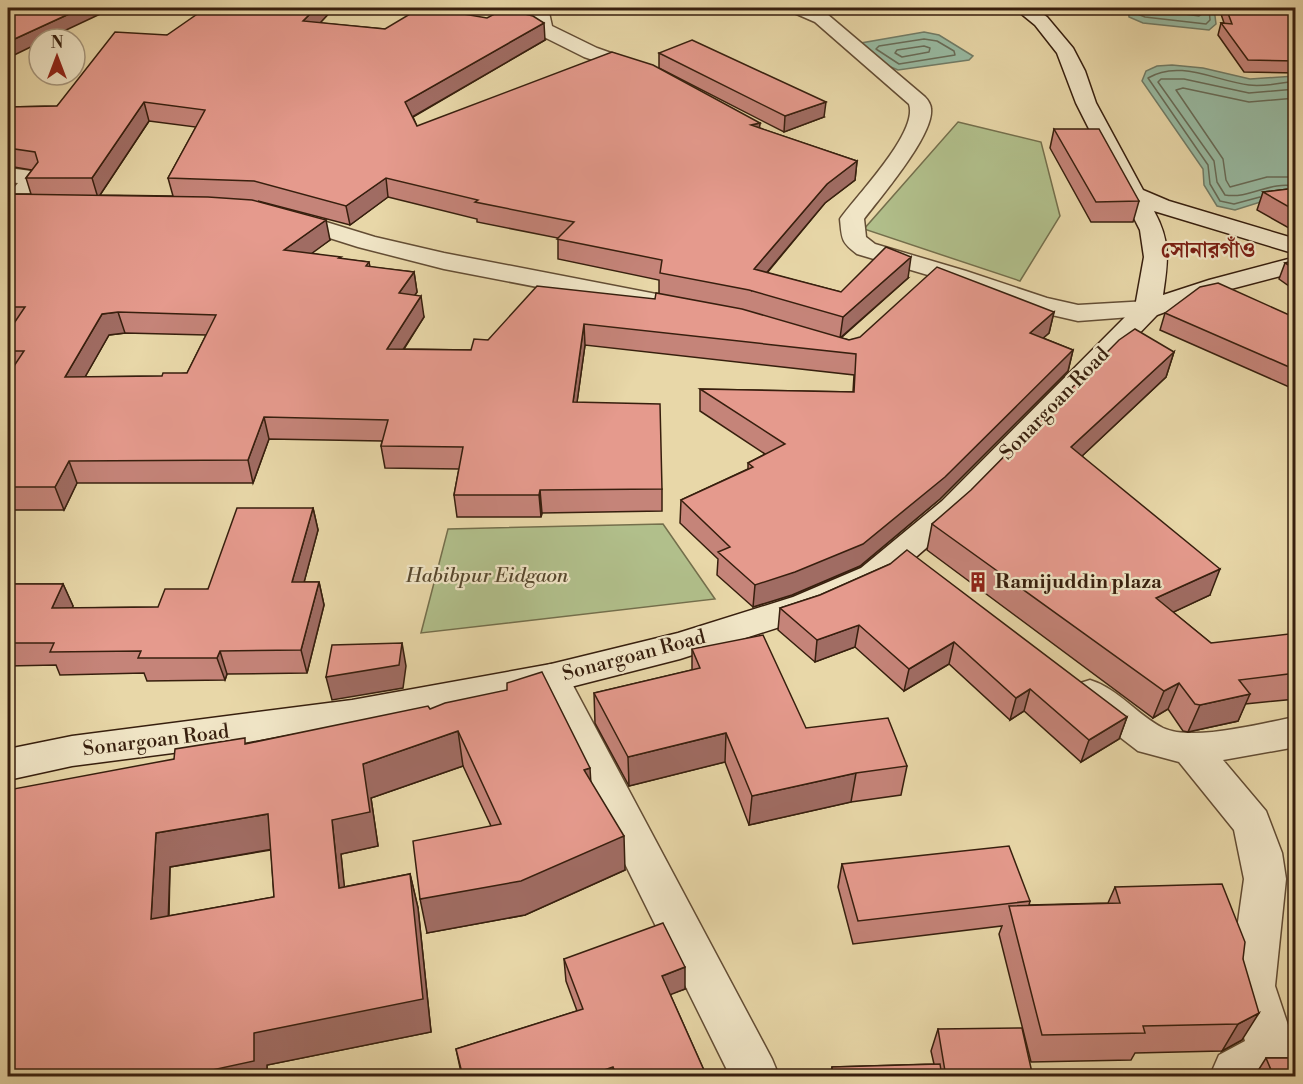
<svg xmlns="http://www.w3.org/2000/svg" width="1303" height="1084" font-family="'Libre Bodoni','Noto Serif Bengali',serif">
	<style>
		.green { fill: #b1bf8b; stroke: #746f4c; stroke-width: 1.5 }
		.water { fill: #98baa2; stroke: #717c67; stroke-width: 1.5 }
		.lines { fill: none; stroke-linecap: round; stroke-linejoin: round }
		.shore { stroke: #686c58; stroke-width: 1.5 }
		.street-casing { stroke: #634d34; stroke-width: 3 }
		.secondary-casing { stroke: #371f0e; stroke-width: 3 }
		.street { fill: #f0e5c6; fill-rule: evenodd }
		.secondary { fill: #f0e5c6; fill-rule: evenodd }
		.wall { fill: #c58479; stroke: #371f0e; stroke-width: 1.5; fill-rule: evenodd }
		.shaded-wall { fill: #a06c63; stroke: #371f0e; stroke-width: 1.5 }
		.building { fill: #e59a8d; stroke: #371f0e; stroke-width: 1.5; fill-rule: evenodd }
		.labels { text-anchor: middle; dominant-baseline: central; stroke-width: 4.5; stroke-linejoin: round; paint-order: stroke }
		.street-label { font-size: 20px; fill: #371f0e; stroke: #f0e5c6 }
		.park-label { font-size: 20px; font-style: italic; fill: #56472d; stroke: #f0e5c6 }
		.poi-label { font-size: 20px; font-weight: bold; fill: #371f0e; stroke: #f0e5c6; text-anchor: start }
		.far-district-label { font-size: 22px; font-weight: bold; fill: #7a1f14; stroke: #f0e5c6 }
	</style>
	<rect width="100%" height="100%" fill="#e8d7a8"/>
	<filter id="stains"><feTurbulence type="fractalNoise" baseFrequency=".00333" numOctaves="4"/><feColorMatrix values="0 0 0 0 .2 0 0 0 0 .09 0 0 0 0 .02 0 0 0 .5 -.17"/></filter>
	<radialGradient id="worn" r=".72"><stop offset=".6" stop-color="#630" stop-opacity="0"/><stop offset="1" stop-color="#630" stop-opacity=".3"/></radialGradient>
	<!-- green -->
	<g class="green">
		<path d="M958,122L1041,142L1060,216L1020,281L864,229Z"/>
		<path d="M663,524L715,599L421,633L448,529Z"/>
	</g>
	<!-- water -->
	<g class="water">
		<path d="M1128,8H1214L1216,24L1209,30L1143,23L1129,17Z"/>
		<path d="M924,32L939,35L973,56L969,60L898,70L886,65L860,46L861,43Z"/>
		<path d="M1172,65L1203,68L1250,79L1295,76V202L1270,199L1235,210L1217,206L1204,185L1203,169L1142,81L1146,71L1157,66Z"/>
	</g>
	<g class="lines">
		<!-- shore -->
		<g class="shore">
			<path d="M1134,8L1135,13L1145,17L1206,24L1210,20L1209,8"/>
			<path d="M1142,8L1199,16L1202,14V8"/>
			<path d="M924,39L937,41L954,51L955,55L899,64L876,49L879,46Z"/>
			<path d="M924,46L930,48L929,52L902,57L895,53L897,50Z"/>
			<path d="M1296,98L1249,102L1183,88L1176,90L1223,159L1226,180L1230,187L1267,177H1296"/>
			<path d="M1295,186C1270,181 1250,199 1225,195L1217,182L1214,161L1158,82L1161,79H1184L1249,93L1296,89"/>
			<path d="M1260,197L1234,204L1220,201L1210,184L1208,165L1148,78C1179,59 1216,81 1249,85C1265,87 1280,83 1296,81"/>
		</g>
		<!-- street casing -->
		<g class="street-casing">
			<g id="street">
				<path d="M530,8H548L552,26L597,48L648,66L651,70L648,74H634L584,57L536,33Z"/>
				<path d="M789,8H812L827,14L925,97C928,100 931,105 931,109C934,135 880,198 864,219L866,237L875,244L966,271L1047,298L1078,305L1148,301L1157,303L1161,309L1157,315L1078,321L1030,310L948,281L857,254C841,242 842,239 840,219C856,196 919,132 909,104L815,22L792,12Z"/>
				<path d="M8,168L39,172L43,180L28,200L52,202L56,207L52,212L44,214L8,212V195L18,183L8,182Z"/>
				<path d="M287,210L375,237L444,253L677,298L686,300L690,306L686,312L677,314L444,269L358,247L279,222L275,217L279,212Z"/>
				<path d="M551,664L564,668L569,678L772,1059L779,1076H730L533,678L538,668Z"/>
				<path d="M1090,680C1119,689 1137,715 1163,728C1194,742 1261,723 1296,717V747L1223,760L1266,811L1282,853L1286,879L1275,986L1293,1040V1054L1286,1070L1274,1076H1213L1212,1071L1219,1055L1245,1041L1229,986L1244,879L1234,830L1179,762L1138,751L1077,704L1071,694L1077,684Z"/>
			</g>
		</g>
		<!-- secondary casing -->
		<g class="secondary-casing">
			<path id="secondary" d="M1014,8H1034L1047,17L1073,48L1085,71L1096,103L1143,190L1169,201L1296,239V254L1154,211C1171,242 1168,261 1163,295L1209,280L1296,257V272L1227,290L1157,315L964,515L885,584L817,615L680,659L551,692L352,730L72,766L8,780V749L72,736L352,700L551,664L678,633L793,597L861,568L942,501L1135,307L1144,257L1140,230L1076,103L1057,53L1035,25Z"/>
		</g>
		<!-- street -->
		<use href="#street" class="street"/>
		<!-- secondary -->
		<use href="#secondary" class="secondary"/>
	</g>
	<!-- wall -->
	<g class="wall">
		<path d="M247,8H334L320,23L385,29L545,40L413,117L417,126L760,123L759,128L857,161L855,180L825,203L767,273L841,292L908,278L841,338L849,340L1054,312L1049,333L1043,338L1073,350L1068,371L940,499L860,566L792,595L753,607L717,575L718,559L680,523L681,500L748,469V463L765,454L700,411V389L853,392L854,375L585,345L577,402L662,489V511L542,513L541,517H457L454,495L459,469L385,468L381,446L382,441L269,439L253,483H77L64,510H13L8,520V375L10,372H8V332L10,328H8V194H31L26,178L32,170L8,166V107L57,106L167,35L244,10ZM149,121L196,127L168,178L173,196L100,195ZM388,197L477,219V222L558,238V259L659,280V293L655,299L488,340L471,350L404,349L424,317L415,295L417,292L414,272L370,267L369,262L341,259L311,253L330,240L258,201L350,225ZM125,333L206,335L187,373L162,376L85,377L109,335Z"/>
		<path d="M816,8H1014L1013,10L915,9L914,14H830Z"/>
		<path d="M1219,8H1296V73L1244,72L1218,35L1221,23H1224Z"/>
		<path d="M659,53L824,117L784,132L659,68Z"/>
		<path d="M1054,129L1139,201L1133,222H1091L1050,148Z"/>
		<path d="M1296,188V232L1257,210L1263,192Z"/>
		<path d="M1296,261V291L1279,279L1285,263Z"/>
		<path d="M1165,313L1296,318V390L1160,330Z"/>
		<path d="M1174,352L1166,377L1082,456L1210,595L1173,612L1211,643H1296V699L1245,704L1238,721L1188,732L1183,731L1168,709L1153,718L927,550L932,524Z"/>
		<path d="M313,508L318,530L304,582H319L324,605L307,673L227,674L225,680L147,681L144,673L60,675L56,665L8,666V584H63L73,606L72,608L158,607L208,589Z"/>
		<path d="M890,564L1127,717L1119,739L1081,762L1024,711L1010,720L949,664L904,691L855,647L815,662L778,630L780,608L820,595Z"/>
		<path d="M692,649L806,728L907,766L901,795L851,802L749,825L725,762L629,786L595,723L594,693L692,670Z"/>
		<path d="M430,709L591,782L625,870L525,915L427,933L491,826L463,766L371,798L378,846L341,854L344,887L410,874L418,908L431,1032L267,1065V1077H8L174,759L247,743ZM271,850L274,897L169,916L170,867Z"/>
		<path d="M1296,807V832L1290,817Z"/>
		<path d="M842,864L1030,901L1029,905L1108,903L1115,887L1243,959L1242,1040L1222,1051L1135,1053L1131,1060L1031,1062L999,934L1002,926L853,944L838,887Z"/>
		<path d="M564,959L685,989L670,994L707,1077H462L456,1049L577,1011L566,981Z"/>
		<path d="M938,1029L1033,1077H830L832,1067L934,1064L931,1051Z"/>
		<path d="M1266,1058H1289L1296,1077H1254Z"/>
	</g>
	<!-- shaded-wall -->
	<g class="shaded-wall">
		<path d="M82,8H113L47,39H39V43L8,58V42Z"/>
		<path d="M316,8H334L306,38L303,21Z"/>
		<path d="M544,23L545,40L407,120L405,102Z"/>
		<path d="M144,102L149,121L98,198L92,178Z"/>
		<path d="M826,102L824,117L784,132L785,116Z"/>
		<path d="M760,123L758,141L751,125Z"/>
		<path d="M857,161L855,180L825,203L752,290L754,269L827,184Z"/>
		<path d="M8,168L14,185L8,193Z"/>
		<path d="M386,178L388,197L350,225L346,206Z"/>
		<path d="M326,220L330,240L288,271L284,250Z"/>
		<path d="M911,257L908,278L840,338L843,317Z"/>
		<path d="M414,272L417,292L402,314L399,293Z"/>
		<path d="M421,296L424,317L390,370L387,349Z"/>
		<path d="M118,312L125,333L109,335L73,398L65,377L102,314Z"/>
		<path d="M1054,312L1049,333L1025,354L1030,333Z"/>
		<path d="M584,324L585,345L574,424L573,402Z"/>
		<path d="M1073,350L1068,371L940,499L860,566L792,595L753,607L755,585Z"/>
		<path d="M1174,352L1166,377L1064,473L1071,447Z"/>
		<path d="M264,417L269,439L253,483L248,460Z"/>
		<path d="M69,461L77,483L64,510L55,487Z"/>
		<path d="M540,490L542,513L541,517L539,495Z"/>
		<path d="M8,497L13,510L8,520Z"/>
		<path d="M313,508L318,530L298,605L292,582Z"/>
		<path d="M1220,569L1210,595L1146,625L1156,598Z"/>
		<path d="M319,582L324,605L307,673L301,650Z"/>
		<path d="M63,584L73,606L62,630L52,608Z"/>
		<path d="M859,625L855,647L815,662L817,640Z"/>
		<path d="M954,642L949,664L904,691L909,669Z"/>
		<path d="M402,643L406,666L403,688L332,700L326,677Z"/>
		<path d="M220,651L227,674L225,680L217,658Z"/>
		<path d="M1179,683L1168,709L1153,718L1164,691Z"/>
		<path d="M1030,689L1024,711L1010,720L1016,698Z"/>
		<path d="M1250,694L1238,721L1188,732L1200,705Z"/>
		<path d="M1127,717L1119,739L1081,762L1089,740Z"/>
		<path d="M458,731L463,766L371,798L378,846L341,854L348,921L339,888L332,820L363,764Z"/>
		<path d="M726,733L725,762L629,786L628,757Z"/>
		<path d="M590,768L592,802L584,770Z"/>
		<path d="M856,773L851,802L749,825L752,796Z"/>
		<path d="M268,814L279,848L170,867L167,953L151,919L156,833Z"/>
		<path d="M624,836L625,870L525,915L427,933L420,899Z"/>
		<path d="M410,874L418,908L431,1032L267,1065V1077H180L254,1033Z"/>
		<path d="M685,967V989L662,998V976Z"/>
		<path d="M1259,1013L1242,1040L1222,1051L1238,1024Z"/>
		<path d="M613,1067V1077H584Z"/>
	</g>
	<!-- building -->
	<g class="building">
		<path d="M8,8H82L8,42Z"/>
		<path d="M206,8L244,10L247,8H316L303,21L385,29L420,8H428L487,18L504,9L533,16L544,23L405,102L417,126L612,52L653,65L760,123L751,125L857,161L827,184L754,269L841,292L886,247L911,257L843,317L749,290L660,273L662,260L557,239L574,222L475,202L478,200L386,178L346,206L254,181L168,178L205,110L144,102L92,178H26L38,162L35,152L8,148V107L57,106L115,32L167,35Z"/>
		<path d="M1226,8H1296V61L1248,60L1221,23L1232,24Z"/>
		<path d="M692,40L826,102L785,116L659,53Z"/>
		<path d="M1054,129H1099L1139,201L1096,202Z"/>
		<path d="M1296,188V211L1263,192Z"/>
		<path d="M8,194L208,197L252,200L326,220L284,250L341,257L339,258L369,262L366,266L414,272L399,293L421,296L387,349L471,350L474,339L488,340L537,286L655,299L656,293L742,309L849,340L860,337L937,267L1054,312L1030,333L1073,350L945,477L863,544L795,572L755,585L718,552L730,547L681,500L753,467L748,463L785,444L700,389L854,392L856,354L584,324L573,402L660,404L662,489L540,490L539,495H454L463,447L381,446L388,420L264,417L248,460L69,461L55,487H8V375L24,351H8V332L25,307H8ZM118,312L216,315L187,373H163L162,376L65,377L102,314Z"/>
		<path d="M1296,261V270L1285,263Z"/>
		<path d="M1218,283L1296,318V370L1165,313L1200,287Z"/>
		<path d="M1135,329L1174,352L1071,447L1220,569L1156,598L1211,643L1289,634L1296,643V673L1239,680L1250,694L1200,705L1195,704L1179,683L1164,691L932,524L971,490L1119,340Z"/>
		<path d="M237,508H313L292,582H319L301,650L220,651L217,658H138L141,651L50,652L54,643H8V584H63L52,608L158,607L165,589H208Z"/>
		<path d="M907,550L1127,717L1089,740L1030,689L1016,698L954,642L909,669L859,625L817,640L780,608L820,595L890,564Z"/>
		<path d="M763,635L806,728L888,718L907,766L856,773L752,796L726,733L628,757L594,693L700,668L692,649Z"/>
		<path d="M402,643L399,665L326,677L332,645Z"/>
		<path d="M542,672L590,768L584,770L624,836L521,881L420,899L413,841L501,824L458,731L363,764L370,812L332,820L339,888L410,874L423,999L254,1033V1061L180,1077H8V790L174,759L175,749L245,738V744L428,706L430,709L445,703L507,690V683ZM268,814L274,897L151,919L156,833Z"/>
		<path d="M1009,846L1030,901L858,921L842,864Z"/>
		<path d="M1222,884L1245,942L1243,959L1259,1013L1238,1024L1143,1026L1145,1033L1042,1035L1009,906L1120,903L1115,887Z"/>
		<path d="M663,923L685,967L662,976L707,1077H617L613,1067L584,1077H463L456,1049L583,1009L564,959Z"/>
		<path d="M1022,1028L1033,1077H946L938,1029Z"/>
		<path d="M1296,1054V1077H1274L1266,1058H1289Z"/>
		<path d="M940,1064L942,1077H833L832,1067Z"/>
	</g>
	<!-- icons -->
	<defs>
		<g id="building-bare" transform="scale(1.62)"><path d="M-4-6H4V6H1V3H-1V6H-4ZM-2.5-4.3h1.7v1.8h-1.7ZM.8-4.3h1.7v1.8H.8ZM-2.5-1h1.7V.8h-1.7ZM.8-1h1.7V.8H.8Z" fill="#8f2418" stroke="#f0e5c6" stroke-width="2.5" paint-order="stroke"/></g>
	</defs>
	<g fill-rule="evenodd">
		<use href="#building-bare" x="978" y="582"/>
	</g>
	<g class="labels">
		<!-- street labels -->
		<g class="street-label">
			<text transform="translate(1055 404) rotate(-46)">Sonargoan Road</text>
			<text transform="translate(634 656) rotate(-15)">Sonargoan Road</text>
			<text transform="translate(156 741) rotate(-7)">Sonargoan Road</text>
		</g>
		<!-- park labels -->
		<g class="park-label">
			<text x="487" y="576">Habibpur Eidgaon</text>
		</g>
		<!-- poi labels -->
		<g class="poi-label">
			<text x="995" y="582">Ramijuddin plaza</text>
		</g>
		<!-- far-district labels -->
		<g class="far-district-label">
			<text x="1208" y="250">সোনারগাঁও</text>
		</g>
	</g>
	<!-- margin -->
	<rect width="1303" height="1084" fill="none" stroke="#e8d7a8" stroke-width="30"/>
	<rect x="9" y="9" width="1285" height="1066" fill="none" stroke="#371f0e" stroke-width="3"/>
	<rect x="15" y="15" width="1273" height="1054" fill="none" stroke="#371f0e" stroke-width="1.5"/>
	<!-- north arrow -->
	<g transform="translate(57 57)"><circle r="28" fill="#f0e5c6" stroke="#a6967c" stroke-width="1.5"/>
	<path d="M0-4.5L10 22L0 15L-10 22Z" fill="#8f2418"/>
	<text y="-9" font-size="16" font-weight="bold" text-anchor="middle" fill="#371f0e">N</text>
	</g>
	<rect width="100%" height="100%" filter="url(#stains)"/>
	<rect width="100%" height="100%" fill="url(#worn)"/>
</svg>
